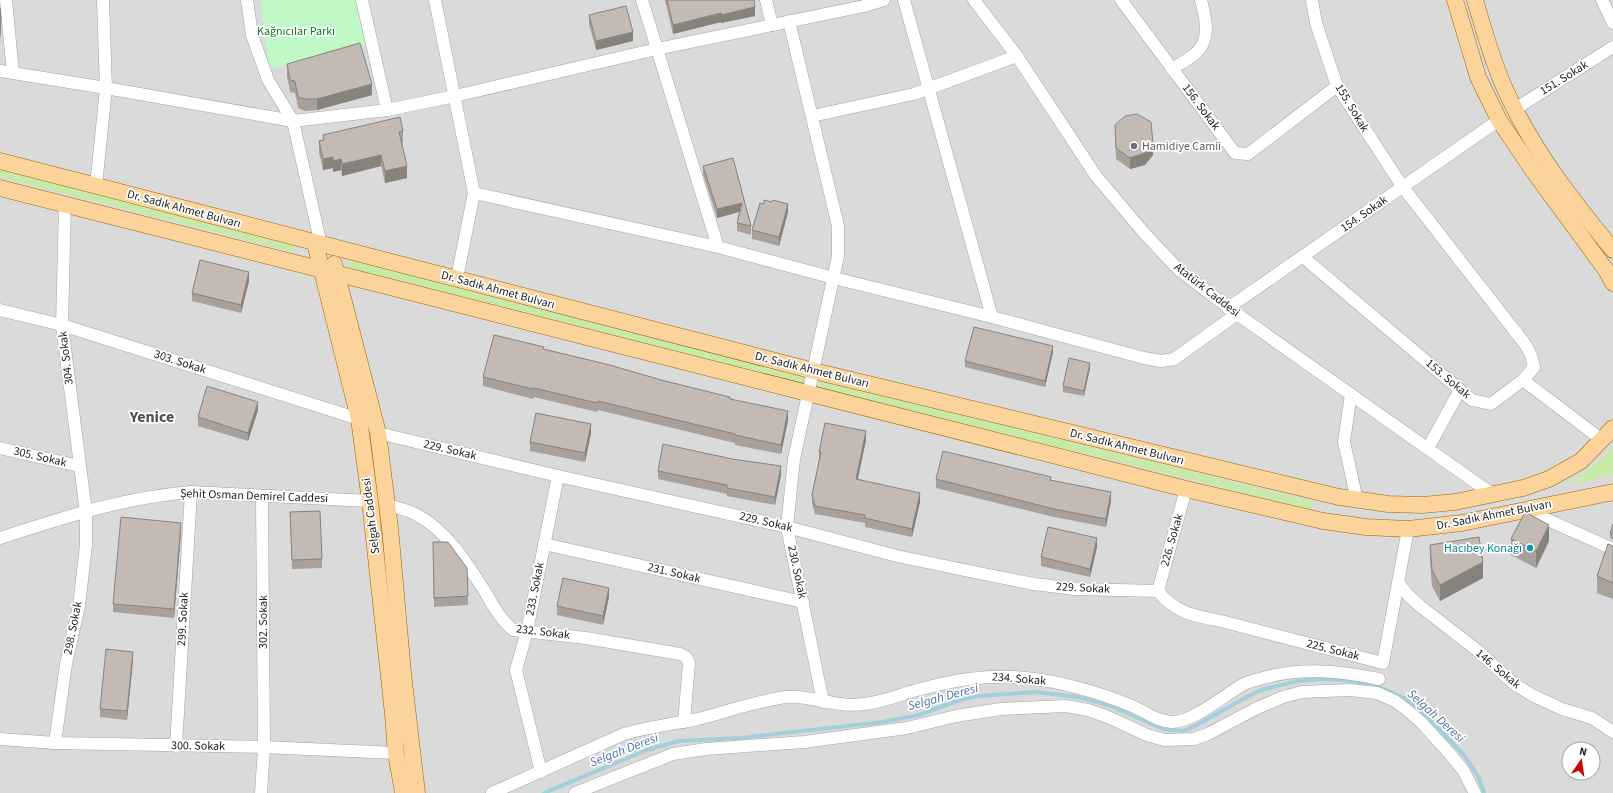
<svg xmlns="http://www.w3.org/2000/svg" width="1613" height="793" font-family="'Source Sans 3',sans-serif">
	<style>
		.residential { fill: #dbdada; fill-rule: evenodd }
		.grass { fill: #c8e9a9 }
		.park { fill: #c0f9c5 }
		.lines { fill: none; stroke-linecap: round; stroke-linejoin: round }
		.stream { stroke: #a3cfdd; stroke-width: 4 }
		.minor-casing { stroke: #a4a4a4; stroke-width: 13 }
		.major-casing { stroke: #976700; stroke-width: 17 }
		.minor { stroke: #fff; stroke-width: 12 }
		.major { stroke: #fcd39b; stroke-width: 16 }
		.wall { fill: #a8a09a }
		.shaded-wall { fill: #88827d }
		.building { fill: #c3bab3; stroke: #88827d }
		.worship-dot { fill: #6b7280; stroke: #fff; stroke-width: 1.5 }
		.culture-dot { fill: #0f9aa8; stroke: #fff; stroke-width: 1.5 }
		.labels { text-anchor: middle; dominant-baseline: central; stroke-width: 3.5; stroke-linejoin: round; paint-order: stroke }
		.park-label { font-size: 12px; fill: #0b7c16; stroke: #fff }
		.street-label { font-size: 12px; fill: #1d1d1d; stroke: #fff }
		.worship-label { font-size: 12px; fill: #5b616d; stroke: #fff; text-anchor: start }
		.culture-label { font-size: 12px; fill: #0d838f; stroke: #fff; text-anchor: end }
		.water-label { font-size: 13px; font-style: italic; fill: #4775a5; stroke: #fff }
		.district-label { font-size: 16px; font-weight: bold; fill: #505050; stroke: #fff }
	</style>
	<rect width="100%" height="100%" fill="#efebe3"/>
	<!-- residential -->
	<path class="residential" d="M0,0H1613V793H0ZM1569,749H1593V773H1569Z"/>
	<!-- grass -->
	<g class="grass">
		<path d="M0,167L295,245L292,252L0,177Z"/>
		<path d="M351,254L582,320L804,377L801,383L348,268Z"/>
		<path d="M821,380L1312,501L1313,510L819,388Z"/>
		<path d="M1613,446V475L1569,485L1599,461Z"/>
	</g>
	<!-- park -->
	<path class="park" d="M261,0H355L366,46L269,69Z"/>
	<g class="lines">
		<!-- stream -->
		<path class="stream" d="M544,793L647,750L679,741L740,738L883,722L919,715L960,700L978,696L1036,692L1078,697L1111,706L1163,729L1183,731L1195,726L1245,698L1261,690L1298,681L1321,679L1343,680L1373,684L1406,699L1437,727L1464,755L1479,778L1484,793"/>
		<!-- minor casing -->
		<g class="minor-casing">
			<g id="minor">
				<path d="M6,0L13,73"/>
				<path d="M247,0L252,35L268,80L293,121L321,245"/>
				<path d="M362,0L387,110"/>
				<path d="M435,0L474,193L457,278"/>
				<path d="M642,0L718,247"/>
				<path d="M766,0L772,25"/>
				<path d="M904,0L992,317"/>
				<path d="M974,0L1017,56L1096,176L1145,234L1179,270L1237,314L1492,494"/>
				<path d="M1121,0L1235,153L1248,154L1337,86"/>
				<path d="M1602,0L1613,23"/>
				<path d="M789,21L838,226V256L794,459L787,527L823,702"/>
				<path d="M1172,69C1181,63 1192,58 1198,51C1211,37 1205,16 1201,0"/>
				<path d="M0,71L106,88L293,121L387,110L455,96L657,49L864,6L884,0"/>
				<path d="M1515,109L1613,47"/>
				<path d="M812,116L914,94L1017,56"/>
				<path d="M96,186L106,88L103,0"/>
				<path d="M474,193L718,247L834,278L992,317L1144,358L1161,361L1174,359L1237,314"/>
				<path d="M1303,257L1472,400L1491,404L1523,380L1534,367L1531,355L1525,344L1402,186L1337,86L1316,23L1312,0"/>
				<path d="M1228,308L1499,120"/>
				<path d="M0,310L62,325L359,419"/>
				<path d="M1523,380L1602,440"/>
				<path d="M1351,394L1344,442L1357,500"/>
				<path d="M378,433L558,476L787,527L897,556L969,571L1034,584L1075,589L1158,591"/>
				<path d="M0,448L79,466"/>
				<path d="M1428,448L1460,390"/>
				<path d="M388,505C397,508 408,510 417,515C447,531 466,562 484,590C492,604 500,619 513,630L586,638L680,654L686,657L689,663L684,722"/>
				<path d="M1526,510L1613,549"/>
				<path d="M0,538C62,518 125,497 191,492L370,501"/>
				<path d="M544,544L803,602"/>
				<path d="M1398,583L1409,596L1420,606L1478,651L1514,684L1532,695L1562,709L1592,718L1613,732"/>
				<path d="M1158,591C1175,613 1195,616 1221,621L1383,663L1408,529"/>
				<path d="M1158,591L1186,489"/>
				<path d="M0,739L55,743L264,747L396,753"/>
				<path d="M55,743L66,664L79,606L86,545V512L62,325L65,204"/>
				<path d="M176,746L191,492"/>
				<path d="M541,772L516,670L527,631L558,476"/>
				<path d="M261,793L264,747L262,496"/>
				<path d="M492,793L624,734C648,727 673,724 698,719C726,712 756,701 786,697C812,695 837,708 864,704C882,702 899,695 917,690C954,680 987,674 1026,678C1059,681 1101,693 1132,706C1147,712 1155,721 1172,722C1194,722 1224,695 1244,684C1250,681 1257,680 1263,678C1302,667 1340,671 1379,679"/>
				<path d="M575,793L673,754L706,749L804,742L907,728L956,716L1001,709L1066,706L1088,710L1108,717L1147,735L1164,740L1194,739L1208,734L1257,708L1283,697L1302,692L1350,690L1377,693L1395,701L1407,710L1421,722L1450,754L1463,770L1475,793"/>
			</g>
		</g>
		<!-- major casing -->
		<g class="major-casing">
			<g id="major">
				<path d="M1455,0L1478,77L1499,120L1534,172L1606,270L1613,283"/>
				<path d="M1475,0C1484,30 1492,61 1505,89C1532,149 1572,200 1613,250"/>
				<path d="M0,161L814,371L1339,497L1388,504L1423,505L1455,502L1523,488L1549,479L1581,461L1613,428"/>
				<path d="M0,188L1186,489L1323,521L1366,527L1408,529L1462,523L1613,492"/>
				<path d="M315,243L359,419L370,501L393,714L396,753L403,793"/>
				<path d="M334,264L378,433L390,528L403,673L417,793"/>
			</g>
		</g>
		<!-- minor -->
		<use href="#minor" class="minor"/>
		<!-- major -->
		<use href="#major" class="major"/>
	</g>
	<!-- wall -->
	<g class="wall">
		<path d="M665,0H754L755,16L721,23V22L673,34Z"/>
		<path d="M589,15L633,41L596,50L589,24Z"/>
		<path d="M287,64L372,95L317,110L305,111L298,108L295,93L290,92L287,76Z"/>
		<path d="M1115,125L1153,155L1145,165L1130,169L1116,159Z"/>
		<path d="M403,131V143H401L407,178L385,183L381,166L342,176L341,170L333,172V168L323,170L319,152V141L323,140V135Z"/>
		<path d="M703,166L751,226V235L737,231V223L739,212L717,218L703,174Z"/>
		<path d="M772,202L788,212L779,246L752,239V230L764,204Z"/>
		<path d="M249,281L241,313L192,301V293Z"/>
		<path d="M544,349L665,381L730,399L788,420L781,454L735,445V443L598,410L597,412L534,397L533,399L483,386V377Z"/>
		<path d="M1053,352L1045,387L965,367V361Z"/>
		<path d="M1090,368L1084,396L1063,392V386Z"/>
		<path d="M258,410L248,441L198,426V417Z"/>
		<path d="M591,433L585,462L530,451V442Z"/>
		<path d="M866,440L858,479L920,502L912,537L865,527V523L815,514L812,503V495L819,461V452Z"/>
		<path d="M658,471L781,475L775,505L727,496V494L658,479Z"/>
		<path d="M936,479L1051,480L1111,501L1106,527L1054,517L936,488Z"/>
		<path d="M290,512L322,559V568L292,569Z"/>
		<path d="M1613,524V540L1610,538V533Z"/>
		<path d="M181,532L174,618L113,612V604Z"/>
		<path d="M1511,539L1549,541L1536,568L1511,555Z"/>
		<path d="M433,542L468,596V605L434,607Z"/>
		<path d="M1430,545L1483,578L1440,601L1432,586L1430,561Z"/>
		<path d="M1613,546V599L1597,593V576Z"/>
		<path d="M1097,547L1090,577L1041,566V557Z"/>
		<path d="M609,597L603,625L557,615V606Z"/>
		<path d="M133,660L127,720L100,717V709Z"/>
	</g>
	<!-- shaded-wall -->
	<g class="shaded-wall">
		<path d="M755,7V16L721,23V15Z"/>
		<path d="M721,13V22L673,34V25Z"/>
		<path d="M1,20V28L0,42V34Z"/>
		<path d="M633,32V41L596,50V41Z"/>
		<path d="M372,84V95L317,110V99Z"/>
		<path d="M1153,143V155L1145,165L1130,169V158Z"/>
		<path d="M381,155V166L342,176V164Z"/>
		<path d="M333,157V168L323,170V159Z"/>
		<path d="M341,159V170L333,172V161Z"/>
		<path d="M407,166V178L385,183V171Z"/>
		<path d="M742,203V211L717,218V209Z"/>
		<path d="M788,204V212L779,246V237Z"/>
		<path d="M249,272V281L241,313V305Z"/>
		<path d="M1053,346V352L1045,387V381Z"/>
		<path d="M1090,363V368L1084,396V391Z"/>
		<path d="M258,402V410L248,441V433Z"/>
		<path d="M788,411V420L781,454V445Z"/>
		<path d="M591,424V433L585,462V453Z"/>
		<path d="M866,431V440L856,487V479Z"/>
		<path d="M781,466V475L775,505V497Z"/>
		<path d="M1111,492V501L1106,527V519Z"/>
		<path d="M920,493V502L912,537V529Z"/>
		<path d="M181,523V532L174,618V609Z"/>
		<path d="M1549,525V541L1536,568V551Z"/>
		<path d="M1097,538V547L1090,577V569Z"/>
		<path d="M1483,562V578L1440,601V585Z"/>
		<path d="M609,588V597L603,625V616Z"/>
		<path d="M133,652V660L127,720V711Z"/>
	</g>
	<!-- building -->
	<g class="building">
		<path d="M667,0H754L755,7L721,15V13L673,25Z"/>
		<path d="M626,6L633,32L596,41L589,15Z"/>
		<path d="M0,8L1,20L0,34Z"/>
		<path d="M360,43L372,84L317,99H305L298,97L295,81L290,80L287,64Z"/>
		<path d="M1137,114L1151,122L1153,143L1145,153L1130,158L1116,148L1115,125L1125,116Z"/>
		<path d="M400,117L403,131L399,132L407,166L385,171L381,155L342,164L341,159L333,161V157L323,159L319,141L324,140L323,135Z"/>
		<path d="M733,158L751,226L737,223L742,203L717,209L703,166Z"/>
		<path d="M764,200L772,202L773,200L788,204L779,237L752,230L760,203L764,204Z"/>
		<path d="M200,260L249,272L241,305L192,293Z"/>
		<path d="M974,327L1053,346L1045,381L965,361Z"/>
		<path d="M494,335L544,347L543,349L606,364L665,381L730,397V399L788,411L781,445L735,435V434L598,401L597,403L534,388L533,389L483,377Z"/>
		<path d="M1069,358L1090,363L1084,391L1063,386Z"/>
		<path d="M207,386L258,402L248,433L198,417Z"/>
		<path d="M536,413L591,424L585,453L530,442Z"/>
		<path d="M825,423L866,431L856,479L920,493L912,529L865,518V515L815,506L812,495L821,452H819Z"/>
		<path d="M663,444L732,459L781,466L775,497L727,488V485L658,471Z"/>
		<path d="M943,451L1051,477L1050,480L1111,492L1106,519L1054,509L936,479Z"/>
		<path d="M320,511L322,559L292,560L290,512Z"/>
		<path d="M1525,512L1549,525L1536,551L1511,539Z"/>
		<path d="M121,517L181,523L174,609L113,604Z"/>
		<path d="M1613,524V534L1610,533Z"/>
		<path d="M1048,527L1097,538L1090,569L1041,557Z"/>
		<path d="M1479,537L1483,562L1440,585L1432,570L1430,545Z"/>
		<path d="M433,542H448L467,568L468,596L434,598Z"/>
		<path d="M1608,544L1613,546V583L1597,576Z"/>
		<path d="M563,578L609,588L603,616L557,606Z"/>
		<path d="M106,649L133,652L127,711L100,709Z"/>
	</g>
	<!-- markers -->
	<circle class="worship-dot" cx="1134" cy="146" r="4"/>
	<circle class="culture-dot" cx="1530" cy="548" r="4"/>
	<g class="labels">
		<!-- park labels -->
		<g class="park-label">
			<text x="296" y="31">Kağnıcılar Parkı</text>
		</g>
		<!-- street labels -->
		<g class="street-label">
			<text transform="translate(1564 78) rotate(-32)">151. Sokak</text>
			<text transform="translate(1201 107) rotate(53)">156. Sokak</text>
			<text transform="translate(1352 108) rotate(59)">155. Sokak</text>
			<text transform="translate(184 209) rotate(15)">Dr. Sadık Ahmet Bulvarı</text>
			<text transform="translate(1364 214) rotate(-35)">154. Sokak</text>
			<text transform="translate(498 290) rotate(15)">Dr. Sadık Ahmet Bulvarı</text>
			<text transform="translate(1207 290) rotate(38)">Atatürk Caddesi</text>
			<text transform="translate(66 358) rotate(-97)">304. Sokak</text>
			<text transform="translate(180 362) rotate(18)">303. Sokak</text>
			<text transform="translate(812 370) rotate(14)">Dr. Sadık Ahmet Bulvarı</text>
			<text transform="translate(1448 379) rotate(40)">153. Sokak</text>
			<text transform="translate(1127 447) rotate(14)">Dr. Sadık Ahmet Bulvarı</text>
			<text transform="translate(450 450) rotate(13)">229. Sokak</text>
			<text transform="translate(40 457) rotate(13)">305. Sokak</text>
			<text transform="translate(254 496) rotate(2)">Şehit Osman Demirel Caddesi</text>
			<text transform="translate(1494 515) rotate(-11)">Dr. Sadık Ahmet Bulvarı</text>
			<text transform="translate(371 516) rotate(-97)">Selgah Caddesi</text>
			<text transform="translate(766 522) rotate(13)">229. Sokak</text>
			<text transform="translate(1172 540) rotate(-74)">226. Sokak</text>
			<text transform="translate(797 572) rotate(78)">230. Sokak</text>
			<text transform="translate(674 573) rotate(13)">231. Sokak</text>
			<text transform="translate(1083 588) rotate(3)">229. Sokak</text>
			<text transform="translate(535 589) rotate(-79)">233. Sokak</text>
			<text transform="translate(183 619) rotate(-87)">299. Sokak</text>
			<text transform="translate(263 622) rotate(-90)">302. Sokak</text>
			<text transform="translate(73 628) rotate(-79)">298. Sokak</text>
			<text transform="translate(543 632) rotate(7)">232. Sokak</text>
			<text transform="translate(1333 650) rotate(14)">225. Sokak</text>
			<text transform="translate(1498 669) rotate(40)">146. Sokak</text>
			<text transform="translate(1019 679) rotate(5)">234. Sokak</text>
			<text transform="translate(198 746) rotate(1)">300. Sokak</text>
		</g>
		<!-- worship labels -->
		<g class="worship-label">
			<text x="1142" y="146">Hamidiye Camii</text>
		</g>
		<!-- culture labels -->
		<g class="culture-label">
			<text x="1522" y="548">Hacıbey Konağı</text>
		</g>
		<!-- water labels -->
		<g class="water-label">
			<text transform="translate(943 697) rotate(-15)">Selgah Deresi</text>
			<text transform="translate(1436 716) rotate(42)">Selgah Deresi</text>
			<text transform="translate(624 750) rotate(-21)">Selgah Deresi</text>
		</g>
		<!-- district labels -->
		<g class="district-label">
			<text x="152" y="417">Yenice</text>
		</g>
	</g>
	<!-- north arrow -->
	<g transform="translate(1581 761) rotate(13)"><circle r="19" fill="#ffffff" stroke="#a5a5a5"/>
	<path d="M0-3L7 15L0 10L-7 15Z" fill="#cb0300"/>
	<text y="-6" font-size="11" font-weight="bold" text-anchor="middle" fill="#1d1d1d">N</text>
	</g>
</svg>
